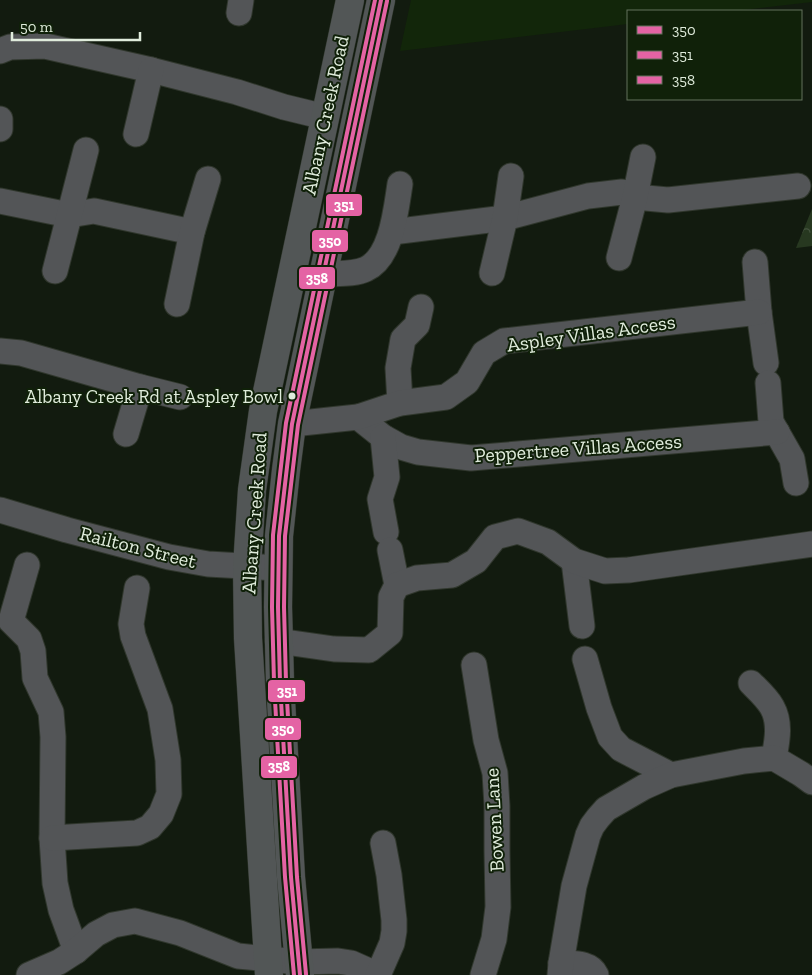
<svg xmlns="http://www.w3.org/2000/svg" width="812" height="975" font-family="'Zilla Slab',serif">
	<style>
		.built { fill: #12260a }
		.park { fill: url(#park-crowns) }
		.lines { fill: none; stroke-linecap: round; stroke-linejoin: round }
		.minor-casing { stroke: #30372d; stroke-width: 27 }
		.major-casing { stroke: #30372d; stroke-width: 29 }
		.minor { stroke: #535557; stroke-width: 25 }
		.major { stroke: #525656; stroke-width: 28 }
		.bus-1-casing { stroke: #102109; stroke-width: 8 }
		.bus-2-casing { stroke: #102109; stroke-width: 8 }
		.bus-3-casing { stroke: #102109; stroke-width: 8 }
		.bus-1 { stroke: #e463a4; stroke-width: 4 }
		.bus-2 { stroke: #e463a4; stroke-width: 4 }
		.bus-3 { stroke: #e463a4; stroke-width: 4 }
		.bus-dot { fill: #e0ecdc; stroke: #102109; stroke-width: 2 }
		.labels { text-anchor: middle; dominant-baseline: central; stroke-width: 4; stroke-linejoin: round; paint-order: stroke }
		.bus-label { font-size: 19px; fill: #e0ecdc; stroke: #102109; text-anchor: end }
		.street-label { font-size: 20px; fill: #e0ecdc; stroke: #102109 }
		.line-badge { stroke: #102109; stroke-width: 2 }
		.badge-label { font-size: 14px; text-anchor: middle; font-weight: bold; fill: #fff }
	</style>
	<defs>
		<pattern id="park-crowns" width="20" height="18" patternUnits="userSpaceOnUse" patternTransform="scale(1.25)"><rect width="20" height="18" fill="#273820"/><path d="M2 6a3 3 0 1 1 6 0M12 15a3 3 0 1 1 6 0" fill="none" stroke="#465540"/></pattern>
	</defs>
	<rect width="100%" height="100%" fill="#121b0f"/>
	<!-- built -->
	<path class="built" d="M411,0H812V2L735,11H628V24L400,51Z"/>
	<!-- park -->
	<path class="park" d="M812,209V246L796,248Z"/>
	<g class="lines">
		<!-- minor casing -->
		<g class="minor-casing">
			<g id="minor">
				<path d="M239,13L241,0"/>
				<path d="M0,51L10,47L45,46L151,70L237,92L284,107L325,117"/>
				<path d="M0,119V129"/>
				<path d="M136,134L151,70"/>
				<path d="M0,201L69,215L94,211L192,232"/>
				<path d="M392,232L505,218L588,196L622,192L635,197L668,200L798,186"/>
				<path d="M619,258L635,197L643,157"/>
				<path d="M755,262L759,312L766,363"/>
				<path d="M55,271L86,150"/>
				<path d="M492,273L505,218L511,176"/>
				<path d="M323,274C337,273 354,275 366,269C392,257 396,209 400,184"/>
				<path d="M177,304L192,232L208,179"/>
				<path d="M0,351L21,353L140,387"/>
				<path d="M768,383L771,422L792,459L796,483"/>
				<path d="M400,403L398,368L403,339L417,325L421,307"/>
				<path d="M358,417L383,437L401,447L418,452L471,458L777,432"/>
				<path d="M292,424L358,417L400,403L446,397L467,382L484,353L504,341L759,312"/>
				<path d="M126,434L140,387L180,397"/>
				<path d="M383,437L387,477L380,499L386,532"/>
				<path d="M0,510L67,530L169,557L208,564L278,568"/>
				<path d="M390,550L397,585"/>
				<path d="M574,561L582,626"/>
				<path d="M27,565L11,621L29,639L33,651L35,678L51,712L53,737L52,838L55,883L61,910L76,951"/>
				<path d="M278,641L334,649L369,650L390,633L391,597L397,585L417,578L452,575L476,561L495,537L518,531L548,542L574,561L605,571L629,570L812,544"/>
				<path d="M585,659L599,708L610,737L621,749L671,775"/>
				<path d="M474,665L486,740L495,773L497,806V851L498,907L494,939L483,975"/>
				<path d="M751,683C758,690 767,698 772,707C781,723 777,741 774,758"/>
				<path d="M52,838L137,833L150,827L161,814L169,794L168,760L160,709L133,636L131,624L137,588"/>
				<path d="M561,963C573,964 590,962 596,975"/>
				<path d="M29,975L59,962L76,951L96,934L113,925L135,921L180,933L238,956L298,962L338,961L351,963L378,975"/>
				<path d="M378,975L392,943L394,931V920L389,875L383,843"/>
				<path d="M560,975L561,963L574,886L588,835L592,826L598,818L606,809L644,787L671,775L744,761L774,758L801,774L812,782"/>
			</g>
		</g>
		<!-- major casing -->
		<g class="major-casing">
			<g id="major">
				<path d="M269,975L248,638L247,567L252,490L263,411L350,0"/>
				<path d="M300,975L291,877L286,789L280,682L278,607L279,536L286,470L292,424L381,0"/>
			</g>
		</g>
		<!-- minor -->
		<use href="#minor" class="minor"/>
		<!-- major -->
		<use href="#major" class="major"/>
		<!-- bus-1 casing -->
		<g class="bus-1-casing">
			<path id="bus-1" d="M300,975L291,877L280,682L278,607L279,536L292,424L381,0"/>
		</g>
		<!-- bus-2 casing -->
		<g class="bus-2-casing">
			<path id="bus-2" d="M306,974L297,877L286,682L284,607L285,536L298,425L387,1"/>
		</g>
		<!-- bus-3 casing -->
		<g class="bus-3-casing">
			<path id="bus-3" d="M294,975L285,877L274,682L272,607L273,535L286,423L375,0"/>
		</g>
		<!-- bus-1 -->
		<use href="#bus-1" class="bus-1"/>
		<!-- bus-2 -->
		<use href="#bus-2" class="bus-2"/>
		<!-- bus-3 -->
		<use href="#bus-3" class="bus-3"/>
	</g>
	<!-- markers -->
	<circle class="bus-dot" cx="292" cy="396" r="4.5"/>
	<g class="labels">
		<!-- bus labels -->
		<g class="bus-label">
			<text x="283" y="396">Albany Creek Rd at Aspley Bowl</text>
		</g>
		<!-- street labels -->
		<g class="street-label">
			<text transform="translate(325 115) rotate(-78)">Albany Creek Road</text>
			<text transform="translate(591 333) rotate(-8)">Aspley Villas Access</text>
			<text transform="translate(578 448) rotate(-4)">Peppertree Villas Access</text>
			<text transform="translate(254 513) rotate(-86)">Albany Creek Road</text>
			<text transform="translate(138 547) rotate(14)">Railton Street</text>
			<text transform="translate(494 820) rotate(-93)">Bowen Lane</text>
		</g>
	</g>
	<g class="line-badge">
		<rect x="325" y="193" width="38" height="24" rx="5" fill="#e463a4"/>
		<rect x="311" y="229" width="38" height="24" rx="5" fill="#e463a4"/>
		<rect x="298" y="266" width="38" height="24" rx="5" fill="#e463a4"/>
		<rect x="267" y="679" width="39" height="24" rx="5" fill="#e463a4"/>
		<rect x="264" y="717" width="38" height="24" rx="5" fill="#e463a4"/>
		<rect x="260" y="755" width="38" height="24" rx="5" fill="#e463a4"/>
	</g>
	<g class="badge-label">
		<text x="344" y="210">351</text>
		<text x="330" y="246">350</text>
		<text x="317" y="283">358</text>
		<text x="287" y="696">351</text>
		<text x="283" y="734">350</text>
		<text x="279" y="771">358</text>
	</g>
	<!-- legend -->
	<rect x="627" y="10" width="175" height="90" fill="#102109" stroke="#63725d"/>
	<rect x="637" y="26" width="25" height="8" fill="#e463a4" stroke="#63725d"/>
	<text x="672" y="35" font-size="15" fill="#e0ecdc">350</text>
	<rect x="637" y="51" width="25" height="8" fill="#e463a4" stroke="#63725d"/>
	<text x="672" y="60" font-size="15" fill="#e0ecdc">351</text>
	<rect x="637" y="76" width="25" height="8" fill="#e463a4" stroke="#63725d"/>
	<text x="672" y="85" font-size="15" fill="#e0ecdc">358</text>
	<!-- scale -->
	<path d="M12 32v8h128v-8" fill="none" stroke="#e0ecdc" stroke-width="2.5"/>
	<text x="20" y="32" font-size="15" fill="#e0ecdc" stroke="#102109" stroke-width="4" paint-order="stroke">50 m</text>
</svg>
